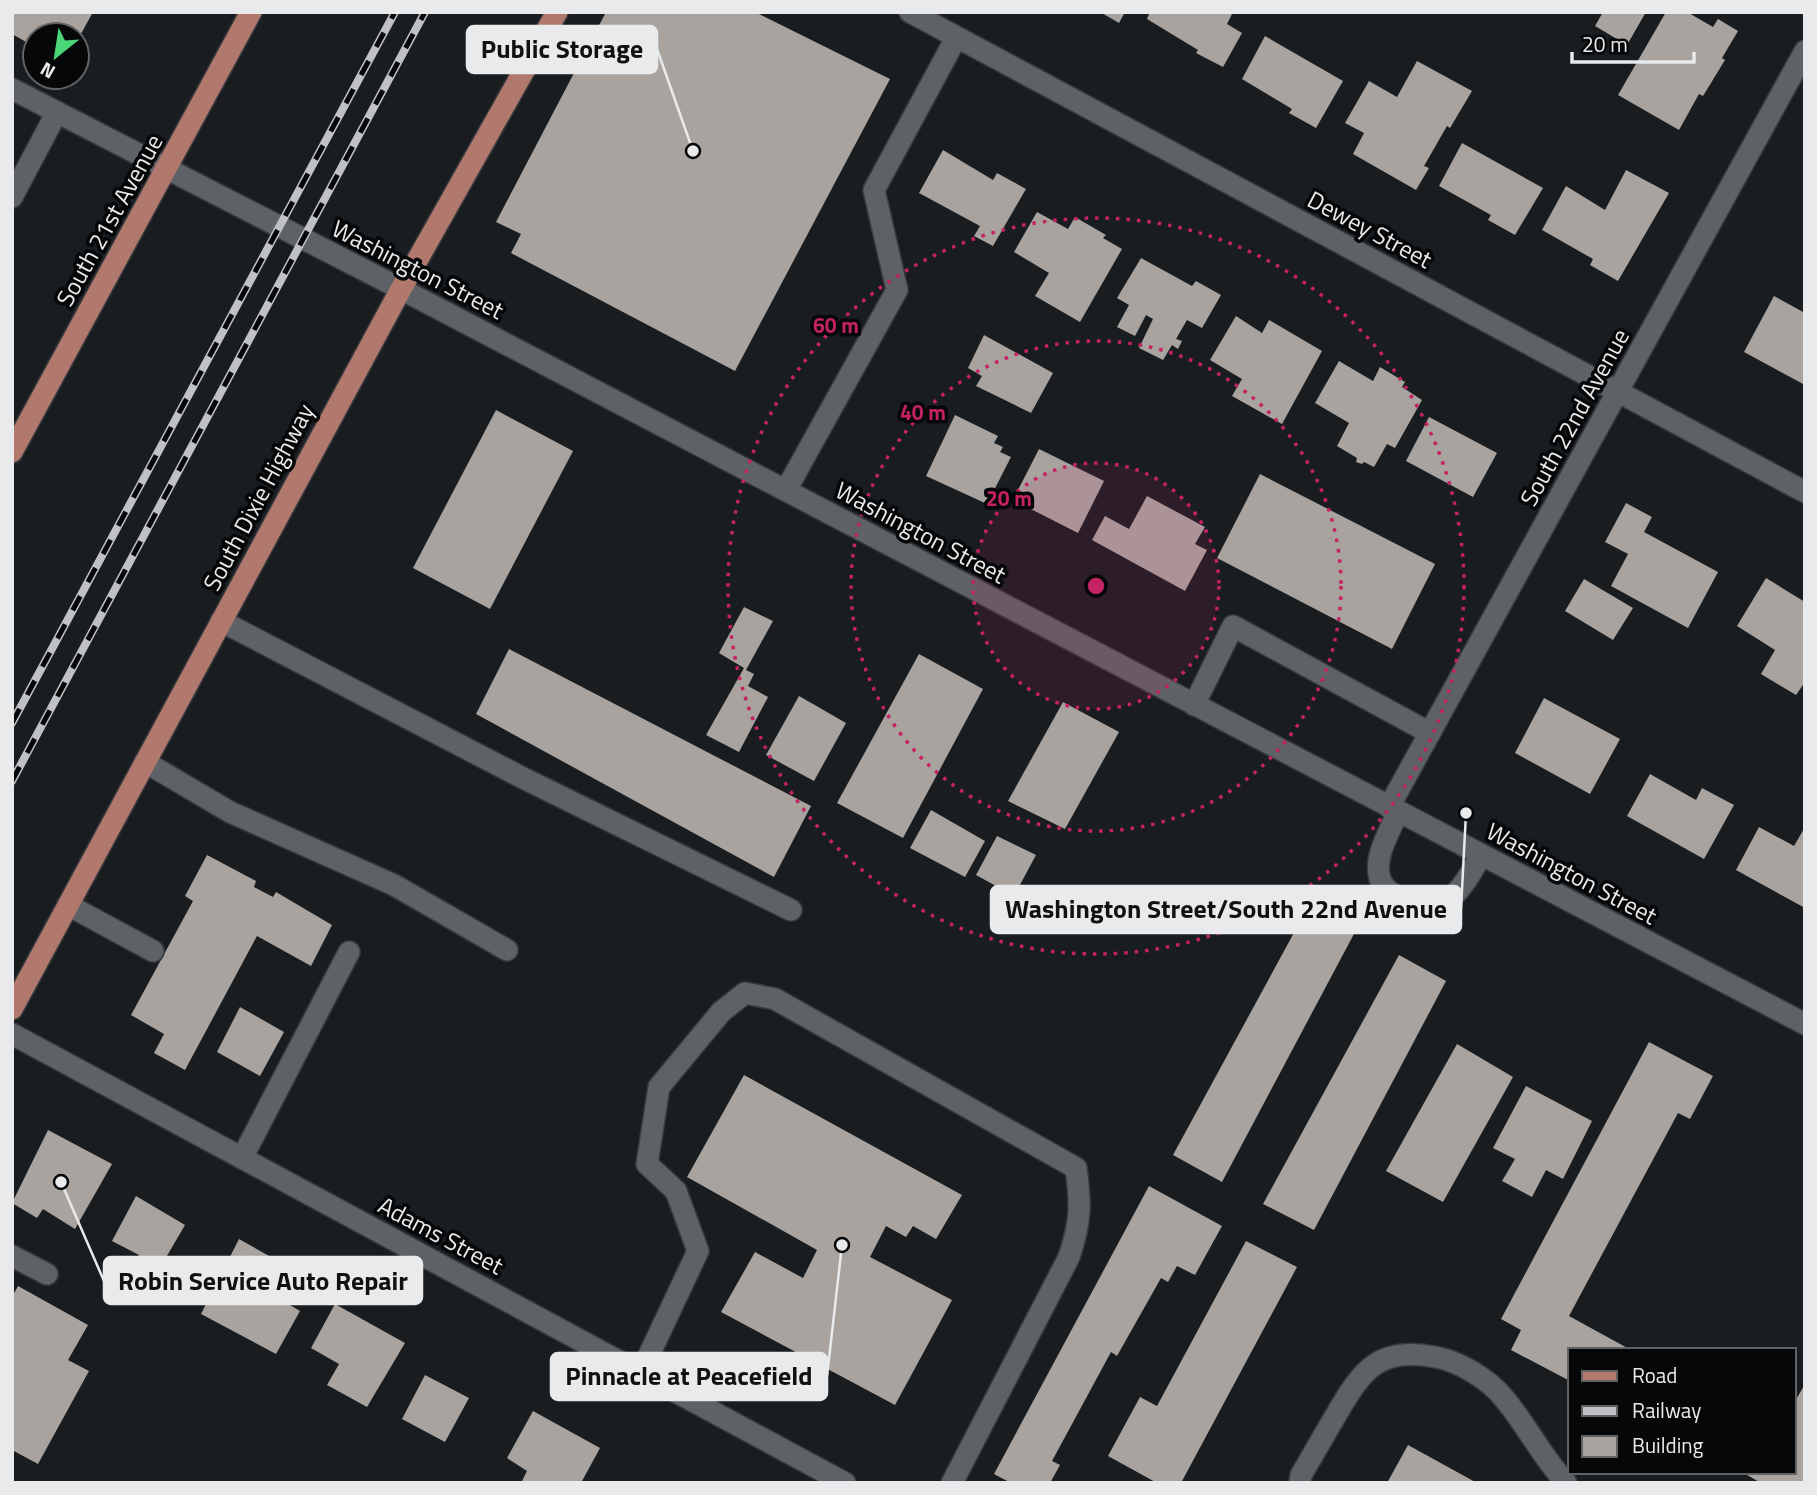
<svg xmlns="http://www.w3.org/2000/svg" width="1817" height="1495" font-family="'Titillium Web',sans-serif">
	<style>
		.building { fill: #a8a39f }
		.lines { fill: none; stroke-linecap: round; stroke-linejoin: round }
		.service-casing { stroke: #37393c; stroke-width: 24 }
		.minor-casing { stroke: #37393c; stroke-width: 24 }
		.tertiary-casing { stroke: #37393c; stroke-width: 24 }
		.primary-casing { stroke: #37393c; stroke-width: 24 }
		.service { stroke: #5e6266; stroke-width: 21 }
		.minor { stroke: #5e6266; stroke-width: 21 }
		.tertiary { stroke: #5e6266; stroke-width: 21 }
		.primary { stroke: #b1786e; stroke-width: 21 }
		.rail-casing { stroke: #bfc1c4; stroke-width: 8 }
		.rail { stroke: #060708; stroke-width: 5; stroke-dasharray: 16; stroke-linecap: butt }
		.ring { fill: none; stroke: #c42262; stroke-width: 3.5; stroke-dasharray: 3.5 7 }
		.labels { text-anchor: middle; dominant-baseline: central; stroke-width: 7; stroke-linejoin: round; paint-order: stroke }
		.street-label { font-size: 24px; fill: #e8eaec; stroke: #060708 }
		.centre { fill: #c42262; stroke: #060708; stroke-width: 3.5 }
		.ring-label { font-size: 21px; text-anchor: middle; font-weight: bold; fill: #c42262; stroke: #060708; stroke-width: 7; stroke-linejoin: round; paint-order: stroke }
		.leader { fill: none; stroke: #e8eaec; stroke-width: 2.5 }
		.callout-dot { fill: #e8eaec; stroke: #060708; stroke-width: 2.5 }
		.callout { fill: #e8eaec; stroke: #e8eaec; stroke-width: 2.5 }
		.callout-label { font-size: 26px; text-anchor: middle; font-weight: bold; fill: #111 }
	</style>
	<rect width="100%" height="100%" fill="#191d20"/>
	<!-- building -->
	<g class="building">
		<path d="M12,12H93L77,41V35H35V47L12,34Z"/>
		<path d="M606,12H755L890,79L735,371L511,253L521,234L496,222Z"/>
		<path d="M1100,12H1125L1119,23Z"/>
		<path d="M1150,12H1233L1227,24L1242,33L1223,67L1196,53L1198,50L1147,19Z"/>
		<path d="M1603,12H1646L1627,45L1595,26Z"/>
		<path d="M1666,12H1687L1713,27L1718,19L1738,31L1722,58L1725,60L1703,96L1699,94L1679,130L1618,95Z"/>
		<path d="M1265,36L1343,81L1316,128L1289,113L1292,109L1242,79Z"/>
		<path d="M1417,61L1472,91L1450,128L1447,126L1424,166L1429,168L1416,190L1353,154L1364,133L1345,123L1369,81L1397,97Z"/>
		<path d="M1462,143L1543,188L1515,235L1488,220L1491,215L1439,186Z"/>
		<path d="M943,150L993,180L997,173L1026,189L993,246L974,236L980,226L919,193Z"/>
		<path d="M1626,170L1669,193L1618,281L1590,265L1593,259L1542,230L1566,186L1605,210Z"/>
		<path d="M1037,212L1068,229L1075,217L1106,235L1103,238L1122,249L1080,322L1035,296L1049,273L1014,252Z"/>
		<path d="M1141,258L1192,286L1196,281L1221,295L1202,328L1187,320L1176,339L1182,341L1178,349L1172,345L1163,360L1139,348L1153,319L1146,315L1135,336L1117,327L1129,305L1117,298Z"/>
		<path d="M1774,296L1805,313V385L1744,352Z"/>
		<path d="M1236,316L1262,333L1269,320L1322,351L1282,424L1232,396L1242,379L1210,360Z"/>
		<path d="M984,335L1053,373L1031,413L976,386L982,376L968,368Z"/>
		<path d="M1339,361L1373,381L1380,367L1405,382L1402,387L1422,400L1395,448L1387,444L1374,467L1364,462L1362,464L1356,462L1357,458L1337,446L1349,423L1315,403Z"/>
		<path d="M496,410L573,451L490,609L413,568Z"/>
		<path d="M955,415L998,436L994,443L1003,447L1000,452L1011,457L987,504L926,476Z"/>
		<path d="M1429,417L1497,453L1473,497L1406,461Z"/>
		<path d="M1039,449L1104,481L1078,533L1013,500Z"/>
		<path d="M1260,474L1435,564L1392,649L1217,558Z"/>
		<path d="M1147,496L1205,527L1195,544L1207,550L1185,591L1092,540L1105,516L1129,529Z"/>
		<path d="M1626,503L1652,517L1644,532L1718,572L1688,628L1611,586L1628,554L1605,542Z"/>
		<path d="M1766,578L1805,602V682L1796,695L1761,674L1775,650L1737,626Z"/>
		<path d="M1584,579L1633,608L1613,640L1565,611Z"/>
		<path d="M744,607L773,621L746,670L754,674L748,686L768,697L739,752L706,735L744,668L719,653Z"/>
		<path d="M509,649L811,806L774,877L476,714Z"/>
		<path d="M919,654L983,689L903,838L837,803Z"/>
		<path d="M799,696L846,723L814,781L766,755Z"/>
		<path d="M1544,698L1620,739L1590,794L1515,753Z"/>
		<path d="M1063,702L1119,732L1065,829L1008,801Z"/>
		<path d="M1650,774L1696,800L1702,788L1734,805L1704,859L1627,816Z"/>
		<path d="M931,810L985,841L965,877L910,848Z"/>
		<path d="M1759,827L1794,846L1805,827V908L1736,870Z"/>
		<path d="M997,836L1036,855L1014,896L976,875Z"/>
		<path d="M207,855L256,881L254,887L273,897L276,892L332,925L311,966L257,936L185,1070L154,1053L164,1034L131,1015L193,901L185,896Z"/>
		<path d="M1308,907L1355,932L1222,1182L1173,1155Z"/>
		<path d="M1399,955L1446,981L1314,1230L1263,1204Z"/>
		<path d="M240,1007L284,1032L260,1076L217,1052Z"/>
		<path d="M1649,1042L1713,1076L1690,1119L1678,1113L1569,1316L1631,1350H1570V1381L1511,1350L1521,1330L1501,1319Z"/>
		<path d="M1457,1044L1513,1077L1443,1202L1386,1171Z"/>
		<path d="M744,1075L962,1195L936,1239L913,1226L906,1237L886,1226L870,1257L952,1300L895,1405L721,1312L755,1252L803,1278L817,1250L687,1177Z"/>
		<path d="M1526,1086L1592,1121L1563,1179L1546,1170L1532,1197L1502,1181L1515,1159L1493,1148Z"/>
		<path d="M48,1130L112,1164L75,1229L43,1209L37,1218L12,1203Z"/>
		<path d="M1149,1186L1222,1226L1195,1275L1177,1266L1168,1282L1161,1278L1117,1356L1111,1352L1052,1461L1060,1465L1050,1483H1011L994,1474Z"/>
		<path d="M136,1196L185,1225L150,1285L129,1275L139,1255L112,1241Z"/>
		<path d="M239,1239L294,1270L278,1298L300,1311L276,1354L201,1314Z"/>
		<path d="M1246,1241L1297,1267L1181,1483H1157L1108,1456L1140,1397L1157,1406Z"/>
		<path d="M18,1286L88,1325L68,1360L89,1371L38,1464L12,1450V1297Z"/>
		<path d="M335,1304L405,1343L367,1407L327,1385L339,1364L311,1348Z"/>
		<path d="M425,1375L469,1398L445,1442L402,1419Z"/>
		<path d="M1805,1384V1483H1761L1742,1472H1794V1403Z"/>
		<path d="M533,1411L600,1448L581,1483H521L527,1471L507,1458Z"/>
		<path d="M1408,1445L1477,1483H1387Z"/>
	</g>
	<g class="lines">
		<!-- service casing -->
		<g class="service-casing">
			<g id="service">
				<path d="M12,197L57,112"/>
				<path d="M786,490L897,290L874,190L956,38"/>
				<path d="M221,621L523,778L791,910"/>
				<path d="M1194,705L1233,626L1430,733"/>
				<path d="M145,762L230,812L394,885L507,950"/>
				<path d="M1398,812C1390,831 1373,857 1380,879C1383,889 1395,896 1404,900C1445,921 1464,886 1481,855"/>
				<path d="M68,905L153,951"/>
				<path d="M242,1158L349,952"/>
				<path d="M12,1256L47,1274"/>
				<path d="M641,1372L698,1251L676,1191L647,1164L659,1087L721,1012L745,993L775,999L1076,1168C1081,1205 1081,1221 1069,1257L952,1483"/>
				<path d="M1300,1483L1301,1475C1313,1455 1324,1435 1336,1415C1362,1370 1379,1346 1435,1357C1459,1361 1488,1379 1503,1397C1526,1424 1542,1457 1566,1483"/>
			</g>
		</g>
		<!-- minor casing -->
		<g class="minor-casing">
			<g id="minor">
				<path d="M910,12L1805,492"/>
				<path d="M1389,807L1805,51"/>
				<path d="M12,1034L845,1483"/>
			</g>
		</g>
		<!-- tertiary casing -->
		<g class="tertiary-casing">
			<path id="tertiary" d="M12,89L401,289L1805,1024"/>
		</g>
		<!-- primary casing -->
		<g class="primary-casing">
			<g id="primary">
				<path d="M12,452L251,12"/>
				<path d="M12,1009L401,289L557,12"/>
			</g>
		</g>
		<!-- service -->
		<use href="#service" class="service"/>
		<!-- minor -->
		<use href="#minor" class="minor"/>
		<!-- tertiary -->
		<use href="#tertiary" class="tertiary"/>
		<!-- primary -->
		<use href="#primary" class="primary"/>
		<!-- rail casing -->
		<g class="rail-casing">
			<g id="rail">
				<path d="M12,723L395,12"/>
				<path d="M12,781L425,12"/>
			</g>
		</g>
		<!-- rail -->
		<use href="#rail" class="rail"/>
	</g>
	<!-- distance rings -->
	<circle cx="1096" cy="586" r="123" fill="#c42262" fill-opacity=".12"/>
	<g class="ring">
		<circle cx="1096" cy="586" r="123"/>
		<circle cx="1096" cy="586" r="245"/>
		<circle cx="1096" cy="586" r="368"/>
	</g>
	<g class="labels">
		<!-- street labels -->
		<g class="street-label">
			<text transform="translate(109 220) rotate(-61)">South 21st Avenue</text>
			<text transform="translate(1370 229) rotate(28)">Dewey Street</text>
			<text transform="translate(418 269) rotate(27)">Washington Street</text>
			<text transform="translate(1574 417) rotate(-61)">South 22nd Avenue</text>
			<text transform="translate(258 497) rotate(-62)">South Dixie Highway</text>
			<text transform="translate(921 532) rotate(28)">Washington Street</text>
			<text transform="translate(1572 873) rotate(28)">Washington Street</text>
			<text transform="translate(441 1235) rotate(28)">Adams Street</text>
		</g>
	</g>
	<circle cx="1096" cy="586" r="10" class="centre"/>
	<g class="ring-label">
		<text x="836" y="333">60 m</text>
		<text x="923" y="420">40 m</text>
		<text x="1009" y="506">20 m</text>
	</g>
	<!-- callouts -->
	<path class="leader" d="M693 151L657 49M1466 813L1461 909M61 1182L104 1281M842 1245L827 1376"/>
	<g class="callout-dot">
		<circle cx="693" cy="151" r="7"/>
		<circle cx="1466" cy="813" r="7"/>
		<circle cx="61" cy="1182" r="7"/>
		<circle cx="842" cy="1245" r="7"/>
	</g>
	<g class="callout">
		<rect x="467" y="26" width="190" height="47" rx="7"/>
		<rect x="991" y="886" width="470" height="47" rx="7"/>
		<rect x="104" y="1257" width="318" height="47" rx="7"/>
		<rect x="551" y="1353" width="276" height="47" rx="7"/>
	</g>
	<g class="callout-label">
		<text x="562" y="58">Public Storage</text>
		<text x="1226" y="918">Washington Street/South 22nd Avenue</text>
		<text x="263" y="1290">Robin Service Auto Repair</text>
		<text x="689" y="1385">Pinnacle at Peacefield</text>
	</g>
	<!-- border -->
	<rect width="1817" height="1495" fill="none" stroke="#e8eaec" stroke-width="28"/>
	<!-- legend -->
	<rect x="1568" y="1348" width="228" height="126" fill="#060708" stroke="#606263" stroke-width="2"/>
	<rect x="1582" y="1371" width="35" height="10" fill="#b1786e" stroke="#606263" stroke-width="2"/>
	<text x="1632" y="1383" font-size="21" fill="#e8eaec">Road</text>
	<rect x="1582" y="1406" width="35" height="10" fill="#bfc1c4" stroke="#606263" stroke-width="2"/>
	<text x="1632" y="1418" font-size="21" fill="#e8eaec">Railway</text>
	<rect x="1582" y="1436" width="35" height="21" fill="#a8a39f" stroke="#606263" stroke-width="2"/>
	<text x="1632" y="1453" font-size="21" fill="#e8eaec">Building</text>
	<!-- north arrow -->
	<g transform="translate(56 56) rotate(210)"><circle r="33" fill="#060708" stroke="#606263" stroke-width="2"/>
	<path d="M0-5L12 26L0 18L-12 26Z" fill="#4bd677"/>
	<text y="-10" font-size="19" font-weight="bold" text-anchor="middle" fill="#e8eaec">N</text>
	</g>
	<!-- scale -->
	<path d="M1572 52v10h122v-10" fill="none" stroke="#e8eaec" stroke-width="3.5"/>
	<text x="1582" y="52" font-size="21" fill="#e8eaec" stroke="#060708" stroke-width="5" paint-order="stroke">20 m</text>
</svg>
